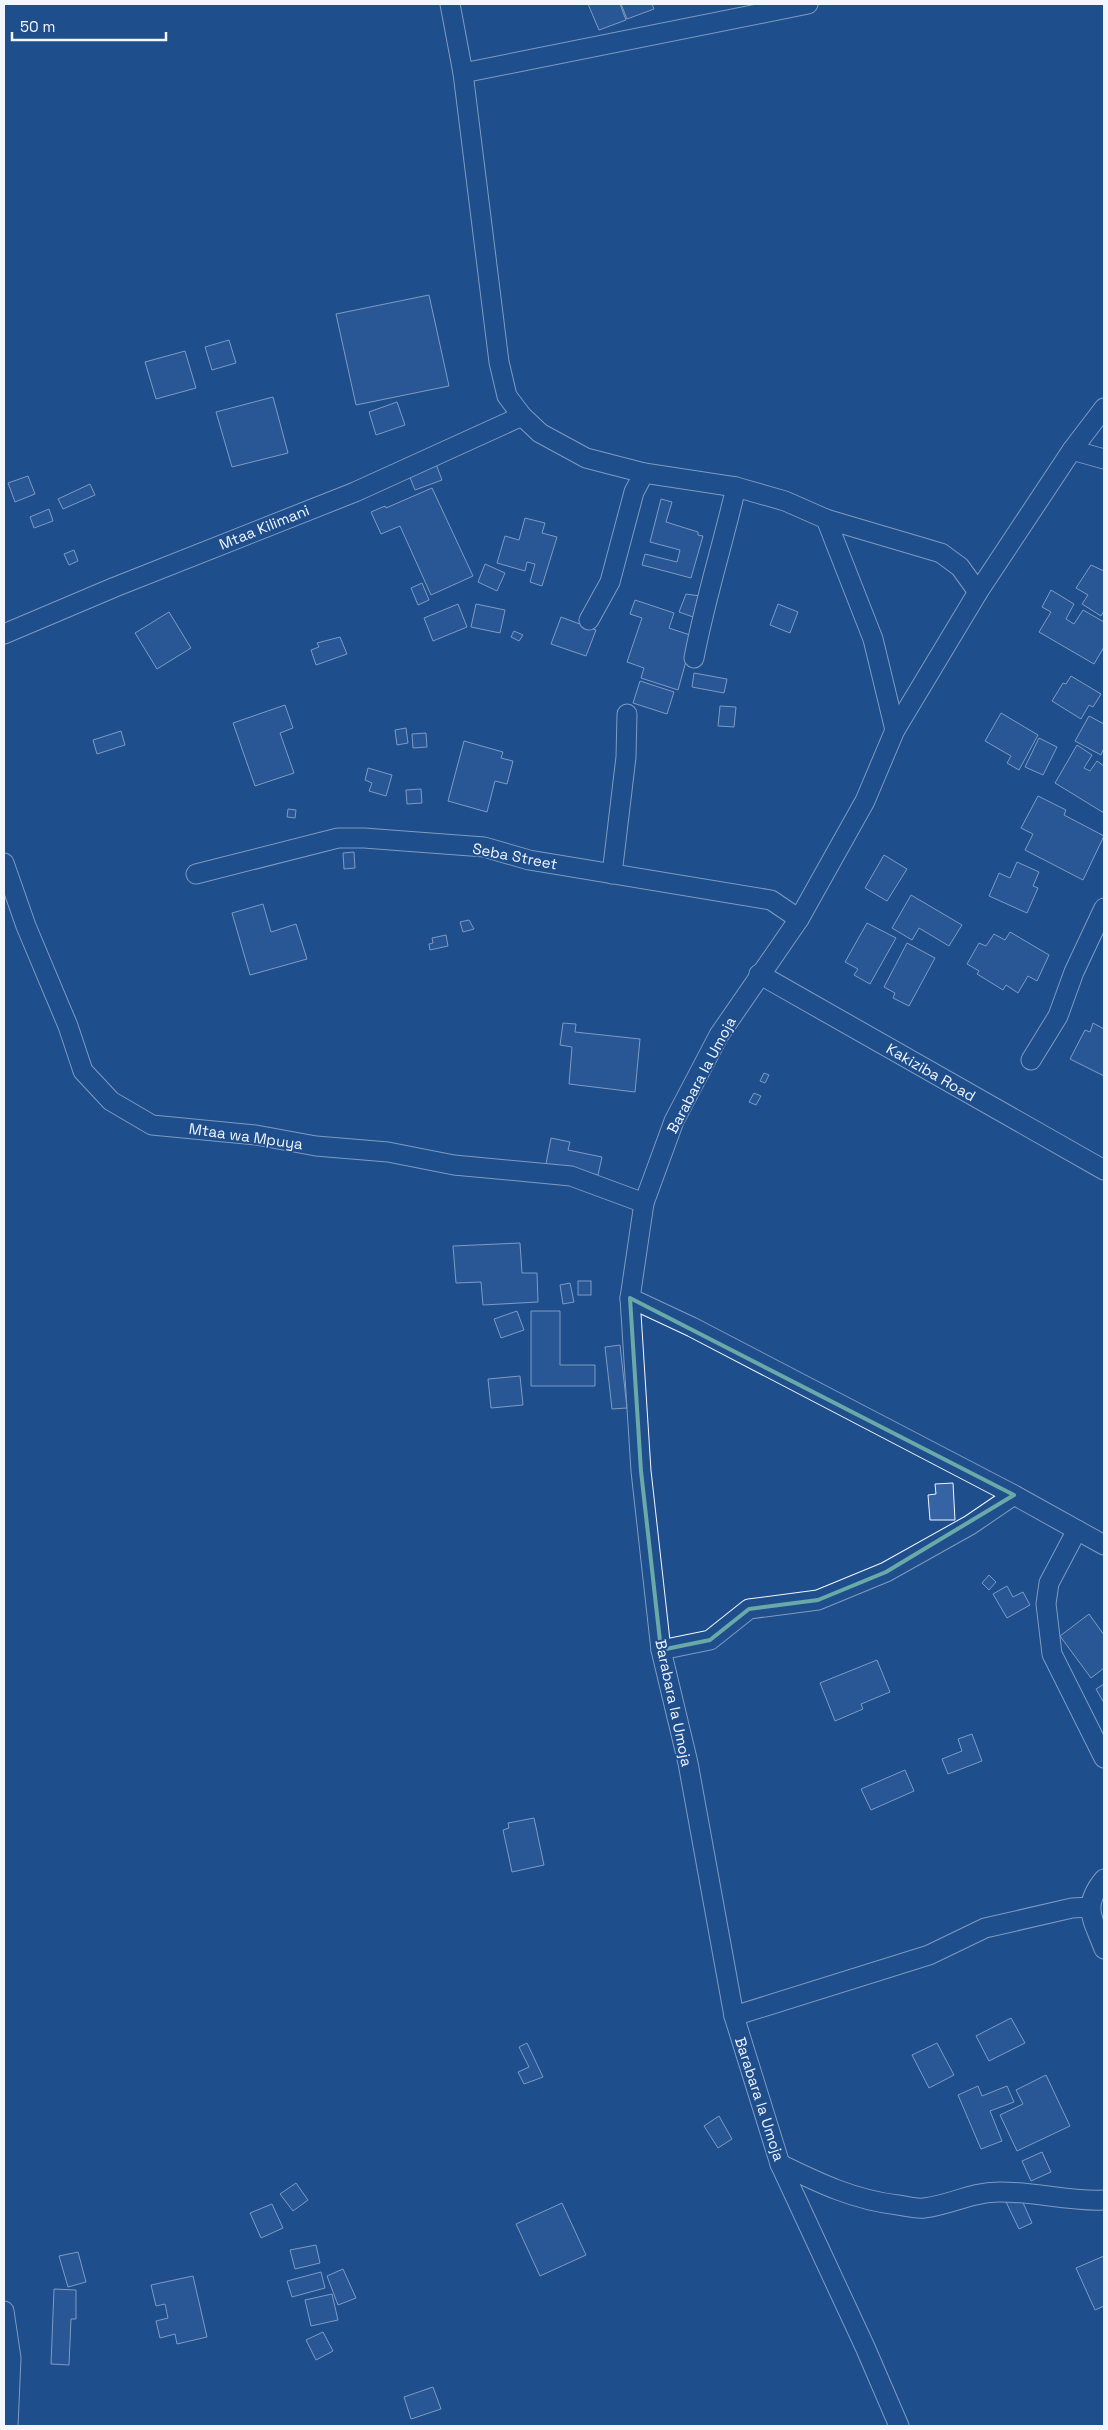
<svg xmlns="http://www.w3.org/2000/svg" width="1108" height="2430" font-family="'Space Grotesk',sans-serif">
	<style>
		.building { fill: #3563a3; stroke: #f2f6ff }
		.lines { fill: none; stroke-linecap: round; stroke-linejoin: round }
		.street-casing { stroke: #f2f6ff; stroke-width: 21 }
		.street { stroke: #1f4e8c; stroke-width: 19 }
		.marked { fill: none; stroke: #6aa9a8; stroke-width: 4; stroke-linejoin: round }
		.labels { text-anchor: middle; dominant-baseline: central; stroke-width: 4; stroke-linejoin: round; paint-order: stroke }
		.street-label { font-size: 15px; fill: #f2f6ff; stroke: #1f4e8c }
	</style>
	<rect width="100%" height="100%" fill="#1f4e8c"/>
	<!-- building -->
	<g class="building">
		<path d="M588,4H620L626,20L599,30Z"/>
		<path d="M621,4H652L654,9L627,19Z"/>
		<path d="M429,295L449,386L356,405L336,314Z"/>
		<path d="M229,340L236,363L212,370L205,347Z"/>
		<path d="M185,351L196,388L156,399L145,362Z"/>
		<path d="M273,397L288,453L232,467L216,412Z"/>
		<path d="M397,402L405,425L376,435L369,412Z"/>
		<path d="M436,464L442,480L415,490L409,475Z"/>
		<path d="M28,476L35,494L15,502L8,483Z"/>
		<path d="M90,484L95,495L63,509L58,499Z"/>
		<path d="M432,488L473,576L431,595L400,526L381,534L371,512L385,506L386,508Z"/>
		<path d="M661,499L672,502L666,522L698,532V535L703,536L691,578L642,565L645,554L677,562L680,550L650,542Z"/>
		<path d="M49,509L53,521L34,528L30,517Z"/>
		<path d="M525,518L545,523L542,533L557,537L542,586L530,582L535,564L527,562L525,571L497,563L505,536L519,540Z"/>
		<path d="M74,550L78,561L69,565L64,554Z"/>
		<path d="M485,564L505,573L497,591L478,582Z"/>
		<path d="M1091,565L1104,571V611L1101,616L1082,604L1088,595L1076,588Z"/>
		<path d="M422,583L429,600L418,605L411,588Z"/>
		<path d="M1051,590L1074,604L1066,619L1074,624L1083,610L1104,622V647L1094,664L1039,632L1051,612L1042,607Z"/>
		<path d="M686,594L700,596L696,618L679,612Z"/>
		<path d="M635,600L674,613L669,628L693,636L678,690L641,678L644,668L627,662L642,618L630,614Z"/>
		<path d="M458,604L467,627L433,641L424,618Z"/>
		<path d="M476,604L505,610L500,633L471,627Z"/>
		<path d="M778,604L798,612L790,633L770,625Z"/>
		<path d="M169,612L191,648L157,669L135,633Z"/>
		<path d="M561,617L596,630L586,656L551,644Z"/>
		<path d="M514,631L523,635L519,641L511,637Z"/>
		<path d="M340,637L347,654L316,665L311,650L319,647L317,643Z"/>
		<path d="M694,673L727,679L724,693L692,687Z"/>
		<path d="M1071,676L1101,694L1093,707L1089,705L1081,719L1052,701L1063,683L1066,684Z"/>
		<path d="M640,681L674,692L667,714L633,703Z"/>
		<path d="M285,705L293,728L280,733L294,773L255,786L233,723Z"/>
		<path d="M720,706L736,707L734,727L718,726Z"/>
		<path d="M1001,713L1038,735L1019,770L1007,763L1011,756L985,741Z"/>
		<path d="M1089,716L1104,724V748L1101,755L1075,741Z"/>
		<path d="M406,728L408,743L397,745L395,730Z"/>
		<path d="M121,731L125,745L97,754L93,740Z"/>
		<path d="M426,733L427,747L413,748L412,734Z"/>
		<path d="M1039,738L1057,747L1043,775L1025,767Z"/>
		<path d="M464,741L503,752L501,758L513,761L507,784L495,781L487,812L448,801Z"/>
		<path d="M1077,745L1092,755L1084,768L1090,771L1097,761L1104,766V813L1055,783Z"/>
		<path d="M368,768L392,775L386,796L369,791L372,783L365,780Z"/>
		<path d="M421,789L422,803L407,804L406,790Z"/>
		<path d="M1038,796L1066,810L1064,815L1104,836L1083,880L1025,850L1033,834L1021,828Z"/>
		<path d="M288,809L296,810L295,818L287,817Z"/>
		<path d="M354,852L355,868L344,869L343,853Z"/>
		<path d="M884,855L907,869L887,901L865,888Z"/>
		<path d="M1017,862L1039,872L1033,886L1038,888L1027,913L989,896L999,873L1010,878Z"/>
		<path d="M911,895L962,925L949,946L919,928L912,940L892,928Z"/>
		<path d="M263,904L271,932L296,924L307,959L250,975L232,913Z"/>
		<path d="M469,920L474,929L463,932L460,922Z"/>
		<path d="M867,923L896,938L870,984L854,975L858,969L845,962Z"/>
		<path d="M1010,932L1049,955L1037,981L1028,976L1018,993L1006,985L1003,990L977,974L979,971L967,964L979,943L986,946L994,934L1005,940Z"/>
		<path d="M446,935L448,946L430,950L429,944L433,943L432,938Z"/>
		<path d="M907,943L935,958L909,1006L893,998L895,993L884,987Z"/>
		<path d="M563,1023L576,1024L575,1032L640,1039L635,1092L569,1084L572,1047L560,1045Z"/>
		<path d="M1093,1023L1104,1029V1076L1070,1059L1085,1030L1090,1032Z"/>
		<path d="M764,1073L769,1075L765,1083L760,1081Z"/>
		<path d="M754,1093L761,1096L756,1105L749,1102Z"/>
		<path d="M551,1138L570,1142L568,1150L602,1157L598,1175L546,1164Z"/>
		<path d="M520,1243L522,1273H537L538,1302L483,1305L481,1282L456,1283L453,1246Z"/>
		<rect x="578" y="1281" width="13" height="14"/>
		<path d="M570,1283L574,1302L563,1304L560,1285Z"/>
		<path d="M517,1311L524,1330L501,1338L494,1319Z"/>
		<path d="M531,1311H560V1365H595V1386H531Z"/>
		<path d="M620,1345L627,1408L612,1409L605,1347Z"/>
		<path d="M520,1376L523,1405L491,1408L488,1379Z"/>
		<path d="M953,1483L955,1520H930L928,1495L936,1494L935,1484Z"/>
		<path d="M989,1575L996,1582L989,1590L982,1583Z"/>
		<path d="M1007,1586L1013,1597L1023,1592L1030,1605L1007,1618L993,1594Z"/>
		<path d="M1089,1614L1104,1635V1668L1091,1678L1060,1636Z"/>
		<path d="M877,1660L890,1692L861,1704L863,1709L835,1721L820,1683Z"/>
		<path d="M1104,1684V1703L1096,1689Z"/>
		<path d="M972,1734L982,1761L948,1774L942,1759L962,1751L958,1739Z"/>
		<path d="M905,1770L914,1791L871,1810L861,1789Z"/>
		<path d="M534,1818L544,1865L512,1872L503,1830L509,1828L508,1823Z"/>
		<path d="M1011,2018L1025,2043L989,2061L976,2036Z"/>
		<path d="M527,2043L543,2077L524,2084L518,2072L529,2067L519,2047Z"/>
		<path d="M937,2043L954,2075L929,2088L912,2055Z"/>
		<path d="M1046,2075L1070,2126L1017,2151L1000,2115L1023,2104L1016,2090Z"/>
		<path d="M978,2086L982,2096L1007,2086L1014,2102L990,2111L1002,2141L981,2149L958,2095Z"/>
		<path d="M719,2116L732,2139L718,2148L704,2126Z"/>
		<path d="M1042,2152L1051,2172L1031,2181L1022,2161Z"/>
		<path d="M296,2183L308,2200L293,2211L280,2194Z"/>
		<path d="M1021,2198L1032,2223L1019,2229L1006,2202Z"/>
		<path d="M562,2203L586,2255L540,2276L516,2224Z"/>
		<path d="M272,2204L283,2228L261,2238L250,2213Z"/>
		<path d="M316,2245L320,2263L295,2269L290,2250Z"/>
		<path d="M78,2252L86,2282L68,2287L59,2256Z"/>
		<path d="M1104,2256V2306L1095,2310L1076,2268Z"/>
		<path d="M343,2269L356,2298L338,2305L327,2276Z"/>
		<path d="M321,2272L325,2288L292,2297L287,2281Z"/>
		<path d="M193,2276L207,2337L177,2344L175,2334L160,2338L156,2321L168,2318L165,2304L156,2306L151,2285Z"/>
		<path d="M54,2289L76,2290V2319H71L69,2365L51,2364Z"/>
		<path d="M332,2294L338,2320L311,2326L305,2300Z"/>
		<path d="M323,2332L333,2351L316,2360L306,2340Z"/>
		<path d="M433,2387L441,2409L411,2419L404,2397Z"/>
	</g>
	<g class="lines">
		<!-- street casing -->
		<g class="street-casing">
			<g id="street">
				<path d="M450,4L463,73L499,362L507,396L522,416L540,433L586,458L644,473L736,487L785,501L826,519L941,553L960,567L978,592"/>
				<path d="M463,73L808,4"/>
				<path d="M1072,450L1104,459"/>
				<path d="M826,519L873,639L895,730"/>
				<path d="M589,620L610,582L634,492L644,473"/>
				<path d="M4,634L115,587L355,492L522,416"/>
				<path d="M694,658C705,600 723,544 736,487"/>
				<path d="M4,863L26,926L68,1026L83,1071L111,1101L152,1125L256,1135L316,1146L388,1152L454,1165L571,1176L644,1203"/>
				<path d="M196,874L338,838H364L484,847L529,860L771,900L799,919"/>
				<path d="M612,874L626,757L627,714"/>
				<path d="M759,974L1104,1170"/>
				<path d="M1031,1060L1058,1016L1074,972L1104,908"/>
				<path d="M630,1298L692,1327L1014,1495L1104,1545"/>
				<path d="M1077,1530L1049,1583L1046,1604L1052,1654L1104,1758"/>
				<path d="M661,1650L710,1640L749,1609L818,1600L886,1572L970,1525L1014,1495"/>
				<path d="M1104,1879C1081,1907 1093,1919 1104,1949"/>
				<path d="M734,2016L929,1955L985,1928L1072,1908L1090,1907"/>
				<path d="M780,2164C819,2183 854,2200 898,2205C906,2206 916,2209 924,2208C950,2205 972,2192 998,2192C1034,2191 1069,2202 1104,2200"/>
				<path d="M4,2311L11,2358L8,2426"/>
				<path d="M899,2426L865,2347L780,2164L734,2016L688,1763L661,1650L641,1471L630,1298L644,1203L674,1121L719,1035L799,919L865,801L895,730L978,592L1072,450L1104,408"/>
			</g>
		</g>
		<!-- street -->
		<use href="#street" class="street"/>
	</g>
	<!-- marked area -->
	<path d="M0 0H1108V2430H0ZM630,1298L1014,1495L886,1572L818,1600L749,1609L710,1640L661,1650L641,1471Z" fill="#1f4e8c" fill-opacity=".55" fill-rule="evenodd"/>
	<path class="marked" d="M630,1298L1014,1495L886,1572L818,1600L749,1609L710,1640L661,1650L641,1471Z"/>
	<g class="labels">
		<!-- street labels -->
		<g class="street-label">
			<text transform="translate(264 527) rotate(-22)">Mtaa Kilimani</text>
			<text transform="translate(515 856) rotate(11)">Seba Street</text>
			<text transform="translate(931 1072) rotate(30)">Kakiziba Road</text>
			<text transform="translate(701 1075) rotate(-62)">Barabara la Umoja</text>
			<text transform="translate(246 1136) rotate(8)">Mtaa wa Mpuya</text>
			<text transform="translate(674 1703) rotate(78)">Barabara la Umoja</text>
			<text transform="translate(760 2099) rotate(72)">Barabara la Umoja</text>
		</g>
	</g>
	<!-- border -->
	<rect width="1108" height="2430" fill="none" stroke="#f2f6ff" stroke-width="10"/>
	<!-- scale -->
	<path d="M12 32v8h154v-8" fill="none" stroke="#f2f6ff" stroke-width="2.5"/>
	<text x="20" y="32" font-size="15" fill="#f2f6ff" stroke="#1f4e8c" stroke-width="4" paint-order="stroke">50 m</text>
</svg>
